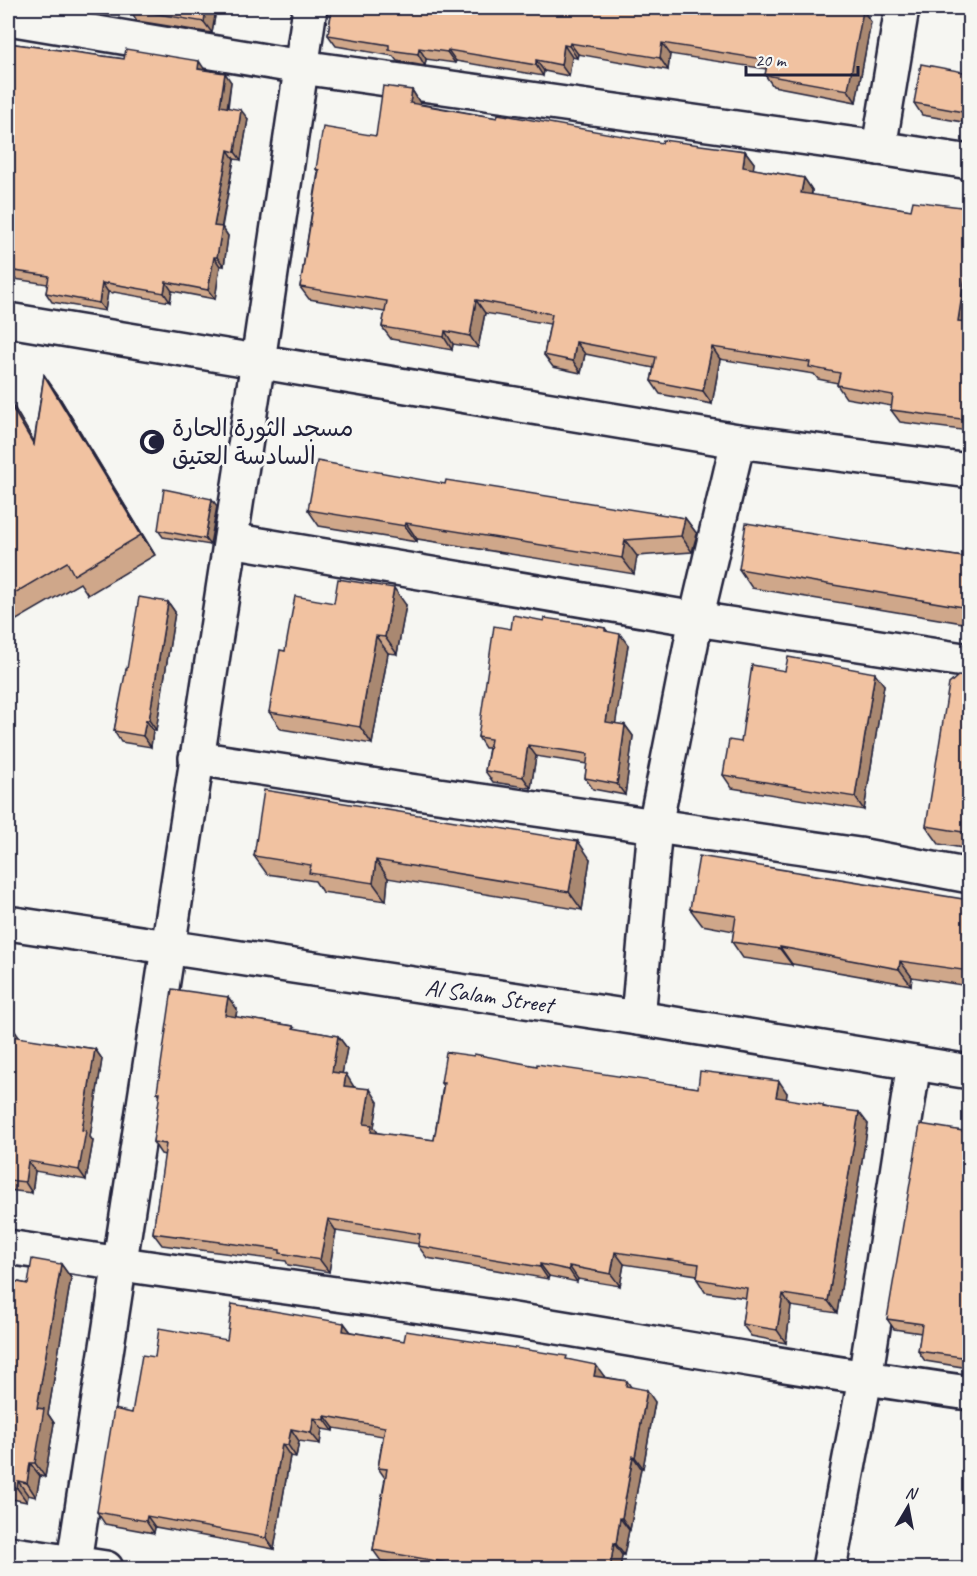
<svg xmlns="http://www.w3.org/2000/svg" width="977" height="1576" font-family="Caveat,'Playpen Sans Arabic',sans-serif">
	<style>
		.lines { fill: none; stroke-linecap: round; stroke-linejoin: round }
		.minor-casing { stroke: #22223b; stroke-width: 38 }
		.minor { stroke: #f6f6f2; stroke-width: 33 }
		.wall { fill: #cfa78a; stroke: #22223b; stroke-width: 1.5 }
		.shaded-wall { fill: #a98871; stroke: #22223b; stroke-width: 1.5 }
		.building { fill: #f1c2a1; stroke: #22223b; stroke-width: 1.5 }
		.labels { text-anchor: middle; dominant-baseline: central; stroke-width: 6; stroke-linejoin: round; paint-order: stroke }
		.poi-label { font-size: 24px; fill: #22223b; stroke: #f6f6f2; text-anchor: start }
		.street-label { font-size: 24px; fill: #22223b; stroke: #f6f6f2 }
	</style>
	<rect width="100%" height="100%" fill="#f6f6f2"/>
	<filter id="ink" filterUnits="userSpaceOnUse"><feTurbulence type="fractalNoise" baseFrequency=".0167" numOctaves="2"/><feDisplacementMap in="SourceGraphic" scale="12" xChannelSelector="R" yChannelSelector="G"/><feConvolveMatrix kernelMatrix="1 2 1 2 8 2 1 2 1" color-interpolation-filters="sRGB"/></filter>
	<g filter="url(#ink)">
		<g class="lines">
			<!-- minor casing -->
			<g class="minor-casing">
				<g id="minor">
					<path d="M8,18L301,67L879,148L970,162"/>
					<path d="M879,148L902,8"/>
					<path d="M8,320L738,441L970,471"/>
					<path d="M231,540L696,619L970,661"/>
					<path d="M196,758L410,791L859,855L970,876"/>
					<path d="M8,923L638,1018L970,1072"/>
					<path d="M638,1018L655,826L696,619L738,441"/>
					<path d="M8,1247C178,1274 350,1294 520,1321C670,1345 819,1373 970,1393"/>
					<path d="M8,1553L106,1568"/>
					<path d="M73,1568L258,361L310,8"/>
					<path d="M829,1568L865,1379L914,1063"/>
				</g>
			</g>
			<!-- minor -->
			<use href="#minor" class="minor"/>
		</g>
		<!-- wall -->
		<g class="wall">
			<path d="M109,8H219L216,10L212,33L137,21L131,11Z"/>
			<path d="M332,8H864V12L871,22L856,102L773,86L765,75L767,69L670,54L668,70L578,54L577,58L572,57L569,76L544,71L543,76L456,61L455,63L426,59L425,66L397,61L393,56L336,46L328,35Z"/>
			<path d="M8,43L205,70L231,82L228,108L248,119L241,160L234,159L222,227L228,236L224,266H220L215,299L172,291L170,302L114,292L113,293L108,292L105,311L52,302L46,293L48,284L8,278Z"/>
			<path d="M969,73V123L922,115L914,103Z"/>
			<path d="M412,90L420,103V104L497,118L662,143L745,151L754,163L753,169L804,178L812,190V195L911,210L969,208V431L900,422L891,410L892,406L846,398L837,385L838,383L818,379L814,374L720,359L712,404L660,394L651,381L654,368L585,354L581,373L553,367L544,355L550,324L485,313L478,348L453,344L452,350L391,339L382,327L385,312L309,299L300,287L318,172L316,169L376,136Z"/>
			<path d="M44,375L58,395L155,555L88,595L80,583L8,625V397L34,442Z"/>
			<path d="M445,484L685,518L697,534L692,552L637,556L634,574L417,539V542L319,526L308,510Z"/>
			<path d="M217,506L210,545L163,537L158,530Z"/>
			<path d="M905,549L969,558V624L752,588L739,569Z"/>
			<path d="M168,602L175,612L156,730H153L151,747L121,742L114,731L127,669Z"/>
			<path d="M334,603L406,605L397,654L388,653L372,744L281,729L269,712Z"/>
			<path d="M544,621L605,628L608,632L628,645L615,724L625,725L633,736L625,795L593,789L585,778L587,764L536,756L531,788L493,782L485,771L489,748H485L478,737L511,629Z"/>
			<path d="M785,671L884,685L864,810L732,788L723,775L741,742Z"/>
			<path d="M969,677V849L939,844L926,826Z"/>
			<path d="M254,856L590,859L582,910L388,878L386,901L322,892L315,881L267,874Z"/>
			<path d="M969,900V986L912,977L911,985L792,964V965L743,958L732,942L734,931L702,925L690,909Z"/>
			<path d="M228,997L237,1009L236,1017L293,1026L295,1029L338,1036L347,1048L342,1074L354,1087L378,1102L374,1127L377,1133L434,1140L443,1086L441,1083L537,1066L698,1088L787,1093L786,1099L825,1107L868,1124L837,1313L791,1306L786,1343L751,1336L742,1324L746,1298L705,1292L697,1279V1275L624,1264L620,1286L578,1279L577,1282L549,1276L548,1279L427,1258L418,1246L419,1244L336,1231L329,1272L288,1265L286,1261L162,1245L153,1233L165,1155L161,1154L153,1142L160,1096L157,1092Z"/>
			<path d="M8,1026L12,1027L18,1038L95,1049L102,1059L90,1137L93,1141L86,1180L35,1171L32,1193L8,1190Z"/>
			<path d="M969,1132V1368L925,1361L918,1351L921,1333L894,1329L887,1319Z"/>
			<path d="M61,1264L71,1278L48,1414L54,1423L45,1477L40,1476L36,1497L28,1495L27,1502L12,1499L10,1507L8,1506V1280L28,1284Z"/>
			<path d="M344,1323L351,1332L404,1341L570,1360L604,1376V1377L627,1381L631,1387L655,1402L643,1468H641L630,1530H629L624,1555H622L620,1569H423L381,1561L373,1550L385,1478L378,1468L383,1436L334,1428L333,1431L322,1429L320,1444L299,1441L296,1457L290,1456L274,1549L155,1527L154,1533L105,1524L97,1512L132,1413L155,1357L227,1340Z"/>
		</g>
		<!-- shaded-wall -->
		<g class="shaded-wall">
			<path d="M206,8H214L216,10L212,33L204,22Z"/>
			<path d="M854,8H864V12L871,22L856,102L848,90Z"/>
			<path d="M570,43L578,54L577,58L569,46Z"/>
			<path d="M662,43L670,54L668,70L660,58Z"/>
			<path d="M564,45L572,57L569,76L561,65Z"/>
			<path d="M419,48L426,59L425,66L418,54Z"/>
			<path d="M448,50L456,61L455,63L447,52Z"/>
			<path d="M536,60L544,71L543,76L536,65Z"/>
			<path d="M199,61L205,70L198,69Z"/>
			<path d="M225,73L231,82L226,115L220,106Z"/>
			<path d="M412,90L420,103L418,115L410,103Z"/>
			<path d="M241,110L248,119L241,160L235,152Z"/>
			<path d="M228,150L234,159L220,235L214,226Z"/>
			<path d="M745,151L754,163L752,179L743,167Z"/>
			<path d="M804,178L812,190L810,205L801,193Z"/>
			<path d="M222,227L228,236L224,266L217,257Z"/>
			<path d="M968,256L969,258V316L967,333L958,321Z"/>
			<path d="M214,257L220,266L215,299L208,290Z"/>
			<path d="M166,282L172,291L170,302L164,293Z"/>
			<path d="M102,283L108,292L105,311L99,303Z"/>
			<path d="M476,300L485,313L478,348L470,336Z"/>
			<path d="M445,331L453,344L452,350L444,337Z"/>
			<path d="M576,342L585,354L581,373L573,361Z"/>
			<path d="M712,347L720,359L712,404L703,391Z"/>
			<path d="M44,375L58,395L155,555L141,535Z"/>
			<path d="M8,397L48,465L34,445L8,401Z"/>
			<path d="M212,499L217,506L210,545L205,539Z"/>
			<path d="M685,518L697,534L692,552L681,536Z"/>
			<path d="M406,523L417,539V542L405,526Z"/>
			<path d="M625,540L637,556L634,574L622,558Z"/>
			<path d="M394,588L406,605L397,654L385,637Z"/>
			<path d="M168,602L175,612L156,730L149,720Z"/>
			<path d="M620,634L628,645L614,733L606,722Z"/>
			<path d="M376,636L388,653L372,744L360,727Z"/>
			<path d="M875,673L884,685L864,810L855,797Z"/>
			<path d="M146,720L153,730L151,747L143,736Z"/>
			<path d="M625,725L633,736L625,795L617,784Z"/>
			<path d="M528,745L536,756L531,788L523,777Z"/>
			<path d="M578,841L590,859L582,910L569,892Z"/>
			<path d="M376,860L388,878L386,901L373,883Z"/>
			<path d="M780,947L792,964V965L780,949Z"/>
			<path d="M900,961L912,977L911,985L899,969Z"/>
			<path d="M228,997L237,1009L234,1027L225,1015Z"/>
			<path d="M12,1027L19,1037L17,1046L10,1036Z"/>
			<path d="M338,1036L347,1048L340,1085L332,1072Z"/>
			<path d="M95,1049L102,1059L90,1137L93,1141L86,1180L79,1170L82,1130Z"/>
			<path d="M346,1074L354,1087L353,1098L344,1086Z"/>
			<path d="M779,1081L787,1093L785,1109L776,1097Z"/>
			<path d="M370,1089L378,1102L374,1127L381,1137L379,1144L364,1124Z"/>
			<path d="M859,1112L868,1124L837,1313L828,1301Z"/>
			<path d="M28,1161L35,1171L32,1193L25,1182Z"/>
			<path d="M328,1219L336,1231L329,1272L320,1260Z"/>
			<path d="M615,1252L624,1264L620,1286L611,1274Z"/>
			<path d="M61,1264L71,1278L48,1414L54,1423L45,1477L35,1463L37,1408Z"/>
			<path d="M540,1264L549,1276L548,1279L540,1267Z"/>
			<path d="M569,1266L578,1279L577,1282L569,1270Z"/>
			<path d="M783,1294L791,1306L786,1343L777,1330Z"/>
			<path d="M344,1323L352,1334L343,1331Z"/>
			<path d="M596,1365L604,1376L603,1387L594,1376Z"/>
			<path d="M647,1390L655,1402L643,1468L635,1457Z"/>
			<path d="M325,1416L334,1428L333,1431L325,1420Z"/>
			<path d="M314,1418L322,1429L320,1444L311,1433Z"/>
			<path d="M291,1429L299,1441L296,1457L288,1445Z"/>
			<path d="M282,1444L290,1456L274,1549L266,1538Z"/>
			<path d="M633,1456L641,1468L630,1530L622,1518Z"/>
			<path d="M30,1463L40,1476L36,1497L27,1483Z"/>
			<path d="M18,1481L28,1495L27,1502L17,1488Z"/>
			<path d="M8,1493L12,1499L10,1507L8,1503Z"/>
			<path d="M147,1516L155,1527L154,1533L146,1521Z"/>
			<path d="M620,1518L629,1530L624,1555L616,1544Z"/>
			<path d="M614,1543L622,1555L620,1569H610Z"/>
		</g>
		<!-- building -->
		<g class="building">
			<path d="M130,8H206L204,22L129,9Z"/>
			<path d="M332,8H854V9L863,11L848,90L765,75L768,60L662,43L660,58L570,43L569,46L564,45L561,65L536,60V65L448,50L447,52L419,48L418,54L389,50V45L328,35Z"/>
			<path d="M8,43L124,59L126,49L199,61L198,69L225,73L220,106L241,110L235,152L228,150L214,226L222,227L217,257H214L208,290L166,282L164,293L107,283V284L102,283L99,303L46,293L49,276L8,270Z"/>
			<path d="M921,64L969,73V113L914,103Z"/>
			<path d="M383,86L412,90L410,103L497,118L498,114L662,143L663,140L745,151L743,167L804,178L801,193L911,210L913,201L969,208V256H968L958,321L969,322V420L891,410L893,395L837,385L840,373L809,367L810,362L712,347L703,391L651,381L656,357L576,342L573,361L544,355L552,314L476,300L470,336L445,331L444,337L382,327L387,301L300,287L319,170L316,169L323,127L376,136Z"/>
			<path d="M44,375L141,535L74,575L67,562L8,597V401L34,445Z"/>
			<path d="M317,461L445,484L446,480L685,518L681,536L625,540L622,558L406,523L405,526L308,510Z"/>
			<path d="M164,489L212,499L205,539L158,530Z"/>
			<path d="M746,523L905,549V548L969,558V608L739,569Z"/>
			<path d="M338,579L394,588L385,637L376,636L360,727L269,712L280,650L285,651L295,596L334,603Z"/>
			<path d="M139,597L168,602L149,720H146L143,736L114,731L126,669H127Z"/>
			<path d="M513,615L544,621L545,618L577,623L605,628V631L620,634L606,722L625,725L617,784L585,778L588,754L528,745L523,777L485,771L491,739L478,737L494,626L511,629Z"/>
			<path d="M788,657L875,673L855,797L723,775L729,740L741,742L752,665L785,671Z"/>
			<path d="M958,676L969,677V833L926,826L949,684Z"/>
			<path d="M264,790L578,841L569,892L376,860L373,883L309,873L311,865L254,856Z"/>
			<path d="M699,856L969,900V971L900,961L899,969L780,947V949L732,942L736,916L690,909Z"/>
			<path d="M172,989L228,997L225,1015L293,1026V1028L338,1036L332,1072L346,1074L344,1086L370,1089L364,1124L372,1125L371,1132L434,1140L444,1083H441L446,1052L474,1056V1054L537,1066V1064L698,1088L700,1071L779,1081L776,1097L823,1105V1107L859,1112L828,1301L783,1294L777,1330L742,1324L747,1288L697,1279L699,1264L615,1252L611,1274L569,1266V1270L540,1264V1267L418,1246L420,1234L328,1219L320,1260L280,1253V1250L153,1233L166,1144L153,1142L160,1092H157Z"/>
			<path d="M8,1026L12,1027L10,1036L95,1049L82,1130L86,1131L79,1170L28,1161L25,1182L8,1180Z"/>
			<path d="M920,1124L969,1132V1358L918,1351L922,1324L887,1319Z"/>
			<path d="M32,1259L61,1264L37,1408L44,1409L35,1463H30L27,1483L18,1481L17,1488L8,1487V1280L28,1284Z"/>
			<path d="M232,1304L344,1323L343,1331L404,1341L406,1331L567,1356L566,1359L596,1365L594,1376L627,1381L626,1386L647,1390L635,1457L633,1456L622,1518H620L616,1544L614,1543L610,1569H573L565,1567V1569H482L373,1550L387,1469L378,1468L385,1427L325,1416V1420L314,1418L311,1433L291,1429L288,1445L282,1444L266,1538L147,1516L146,1521L97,1512L114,1409L132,1413L142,1355L155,1357L159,1328L227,1340Z"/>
		</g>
	</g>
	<!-- icons -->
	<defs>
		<g id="mosque-disc" transform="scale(1.35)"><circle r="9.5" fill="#22223b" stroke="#f6f6f2"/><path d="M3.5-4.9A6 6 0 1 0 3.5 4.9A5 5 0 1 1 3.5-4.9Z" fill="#fff"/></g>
	</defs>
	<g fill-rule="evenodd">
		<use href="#mosque-disc" x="152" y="442"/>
	</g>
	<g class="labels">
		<!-- poi labels -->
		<g class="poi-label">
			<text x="172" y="428">مسجد الثورة الحارة<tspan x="172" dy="28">السادسة العتيق</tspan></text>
		</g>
		<!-- street labels -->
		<g class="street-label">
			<text transform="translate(489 996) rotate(8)">Al Salam Street</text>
		</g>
	</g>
	<!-- margin -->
	<rect width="977" height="1576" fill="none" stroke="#f6f6f2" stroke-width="30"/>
	<rect x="15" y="15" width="947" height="1546" fill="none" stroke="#22223b" stroke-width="2" filter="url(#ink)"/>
	<!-- north arrow -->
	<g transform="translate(908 1507) rotate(10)" stroke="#f6f6f2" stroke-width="4.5" paint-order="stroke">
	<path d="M0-4.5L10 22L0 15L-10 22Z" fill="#22223b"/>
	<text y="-9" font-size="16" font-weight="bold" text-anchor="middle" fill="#22223b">N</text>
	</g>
	<!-- scale -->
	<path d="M746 66v9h112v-9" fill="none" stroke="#22223b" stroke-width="3"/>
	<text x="755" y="66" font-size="18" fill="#22223b" stroke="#f6f6f2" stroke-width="4.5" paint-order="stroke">20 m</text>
</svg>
